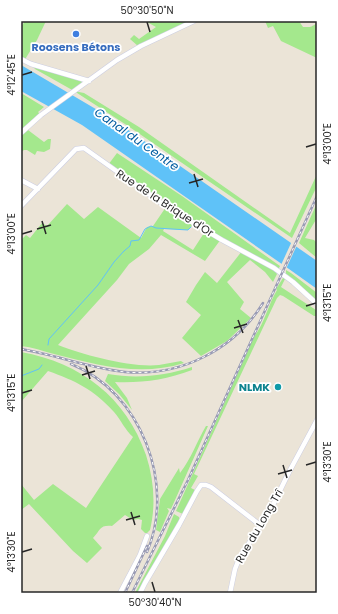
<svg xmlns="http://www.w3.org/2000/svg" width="338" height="614" font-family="Poppins,sans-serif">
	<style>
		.green { fill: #a4e88d; fill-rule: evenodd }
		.water { fill: #5fc2f8 }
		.pier { fill: #ebe4d7 }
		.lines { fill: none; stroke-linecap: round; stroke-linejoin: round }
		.stream { stroke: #5fc2f8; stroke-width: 1 }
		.minor-casing { stroke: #cccee2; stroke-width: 5.5 }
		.minor { stroke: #fff; stroke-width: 4.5 }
		.rail-casing { stroke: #999bb4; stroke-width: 2.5 }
		.rail { stroke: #fff; stroke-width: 1; stroke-dasharray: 3; stroke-linecap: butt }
		.ticks { fill: none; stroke: #272727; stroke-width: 1.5 }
		.shop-dot { fill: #3f7fe0; stroke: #fff; stroke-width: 1.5 }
		.culture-dot { fill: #0f9aa8; stroke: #fff; stroke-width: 1.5 }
		.labels { text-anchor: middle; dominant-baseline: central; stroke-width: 3.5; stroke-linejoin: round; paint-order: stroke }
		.shop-label { font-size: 11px; font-weight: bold; fill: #366cbe; stroke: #fff }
		.street-label { font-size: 11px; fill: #272727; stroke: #fff }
		.culture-label { font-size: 11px; font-weight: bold; fill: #0d838f; stroke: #fff; text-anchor: end }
		.water-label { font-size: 12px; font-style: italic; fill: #025ca0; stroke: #fff }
		.neatline { fill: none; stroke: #272727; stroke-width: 1.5 }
		.ticks-label { font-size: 10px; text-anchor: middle; fill: #272727 }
	</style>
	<rect width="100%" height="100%" fill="#ebe4d7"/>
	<!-- green -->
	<g class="green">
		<path d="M25,21H46L37,40L24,61L21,59V27Z"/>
		<path d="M145,21H194L138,46L130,39L134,35L139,39L156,27Z"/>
		<path d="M265,21H299L303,27C310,27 310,28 317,23V58L281,41L273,26L268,28Z"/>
		<path d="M31,64L89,81L74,91L84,93L139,127L290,233L317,174V186L292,238L128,126L74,91L35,69Z"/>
		<path d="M21,93L44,107L38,112L41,115L21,133Z"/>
		<path d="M28,130L44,142L48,139H51L50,149L44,152L37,151L35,155L27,150H24L21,152V134Z"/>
		<path d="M117,153L182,196L280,266L279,268L274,269L277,274L273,282L265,272L250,260L227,282L244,302L240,309L251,318L227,341L201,356L182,338L201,315L186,302L196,285L205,272L217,283L242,251L221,239L205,261L161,235L149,249L129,264L117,280L58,345C84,355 131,368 159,365C166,364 174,362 181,361L184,363C140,377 97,365 54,354C43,351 32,347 21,346V240L26,235L30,238L42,223L47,226L67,204L84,219L98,207L141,238L147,227L153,226L166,207L165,201L162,198H157L108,165ZM194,223L206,230L193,250L163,231L164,229L188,230Z"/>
		<path d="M317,203V218L305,238L314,240L317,243V258L299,243Z"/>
		<path d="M286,270L291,273L317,293V304L286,277L281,287L316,310L317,316H314L283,296L280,295L277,298L194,474L198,476L191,488L197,491L183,514L176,511L254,337C265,322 268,305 277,290L276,289L283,278L286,277Z"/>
		<path d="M21,352C81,363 126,397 146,455C154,480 156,505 150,530L147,533H145L141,529L142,520L138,519L133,520L125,515L112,526C99,525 101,530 93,538L102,548L87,563L73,551L29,504L21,510V484L34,500L53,484L86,508L133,437C125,430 121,420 114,412C93,389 76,381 48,371L21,402Z"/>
		<path d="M192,367V370C166,380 142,383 115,382L127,398L132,410L119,394L105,381L108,374C137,379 164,376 192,367Z"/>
		<path d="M206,426H208L171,509L167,508L169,511L160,532L156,530L160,499L179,468L180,473C191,459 197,441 206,426Z"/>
		<path d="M174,514L179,517L180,520L140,593H135L165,536Z"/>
	</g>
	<!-- water -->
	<path class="water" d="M21,65L111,118L317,261V289L289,269L82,125L21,91Z"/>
	<!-- pier -->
	<path class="pier" d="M292,241L297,245L286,269L281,265Z"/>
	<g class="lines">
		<!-- stream -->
		<g class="stream">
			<path d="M48,345L49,339L98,285L114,262L124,251L130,246L131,241L139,240L145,229L151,226L156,228L188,230L191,227"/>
			<path d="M21,376L39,369L42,365"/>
		</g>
		<!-- minor casing -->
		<g class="minor-casing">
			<g id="minor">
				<path d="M21,59L31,64L89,81"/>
				<path d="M21,133L41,115L117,60L141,46L194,21"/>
				<path d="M21,180L38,189"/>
				<path d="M21,206L76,149L84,148L167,207L222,240L274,268L293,282L317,304"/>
				<path d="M120,593L140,555L147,536"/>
				<path d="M140,593L145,583L179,525L197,491L201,485H206L211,487L260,525"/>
				<path d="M230,593L235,569L239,559L272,507L289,472L317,420"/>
			</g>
		</g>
		<!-- minor -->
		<use href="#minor" class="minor"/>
		<!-- rail casing -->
		<g class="rail-casing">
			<g id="rail">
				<path d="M21,349C56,355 89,368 125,372C180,377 234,350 263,303"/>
				<path d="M71,364C141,392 176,484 147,552"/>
				<path d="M125,593L147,546"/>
				<path d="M132,593L188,480L317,196"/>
			</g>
		</g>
		<!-- rail -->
		<use href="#rail" class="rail"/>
	</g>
	<!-- ticks -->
	<path class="ticks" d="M147,22L150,32M22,75L32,72M306,147L316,144M194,174L198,187M189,183L203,179M42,221L46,234M37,229L51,225M22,234L32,231M306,306L316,303M238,320L243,333M234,328L247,324M86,366L90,379M82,375L95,371M22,393L32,390M283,465L287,478M306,465L316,462M278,474L292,470M131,512L135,525M126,520L140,516M22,552L32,549M152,582L155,592"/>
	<!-- markers -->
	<circle class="shop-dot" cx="76" cy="34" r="4"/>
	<circle class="culture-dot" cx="278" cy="387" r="4"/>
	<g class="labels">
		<!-- shop labels -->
		<g class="shop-label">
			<text x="76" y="47">Roosens Bétons</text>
		</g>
		<!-- street labels -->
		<g class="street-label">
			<text transform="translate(165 203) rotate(33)">Rue de la Brique d'Or</text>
			<text transform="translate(259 526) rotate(-60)">Rue du Long Trî</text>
		</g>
		<!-- culture labels -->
		<g class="culture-label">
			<text x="270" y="387">NLMK</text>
		</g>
		<!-- water labels -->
		<g class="water-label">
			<text transform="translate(137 139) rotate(35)">Canal du Centre</text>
		</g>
	</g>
	<!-- border -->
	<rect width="338" height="614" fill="none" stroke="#ffffff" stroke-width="44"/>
	<rect x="22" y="22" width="294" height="570" class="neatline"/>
	<g class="ticks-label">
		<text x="147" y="14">50°30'50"N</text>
		<text transform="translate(11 75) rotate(-90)" y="4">4°12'45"E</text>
		<text transform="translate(327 144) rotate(-90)" y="4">4°13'00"E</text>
		<text transform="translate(11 234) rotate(-90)" y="4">4°13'00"E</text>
		<text transform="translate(327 303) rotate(-90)" y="4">4°13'15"E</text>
		<text transform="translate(11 393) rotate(-90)" y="4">4°13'15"E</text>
		<text transform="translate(327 462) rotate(-90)" y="4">4°13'30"E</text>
		<text transform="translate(11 552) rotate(-90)" y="4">4°13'30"E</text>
		<text x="155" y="606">50°30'40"N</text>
	</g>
</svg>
